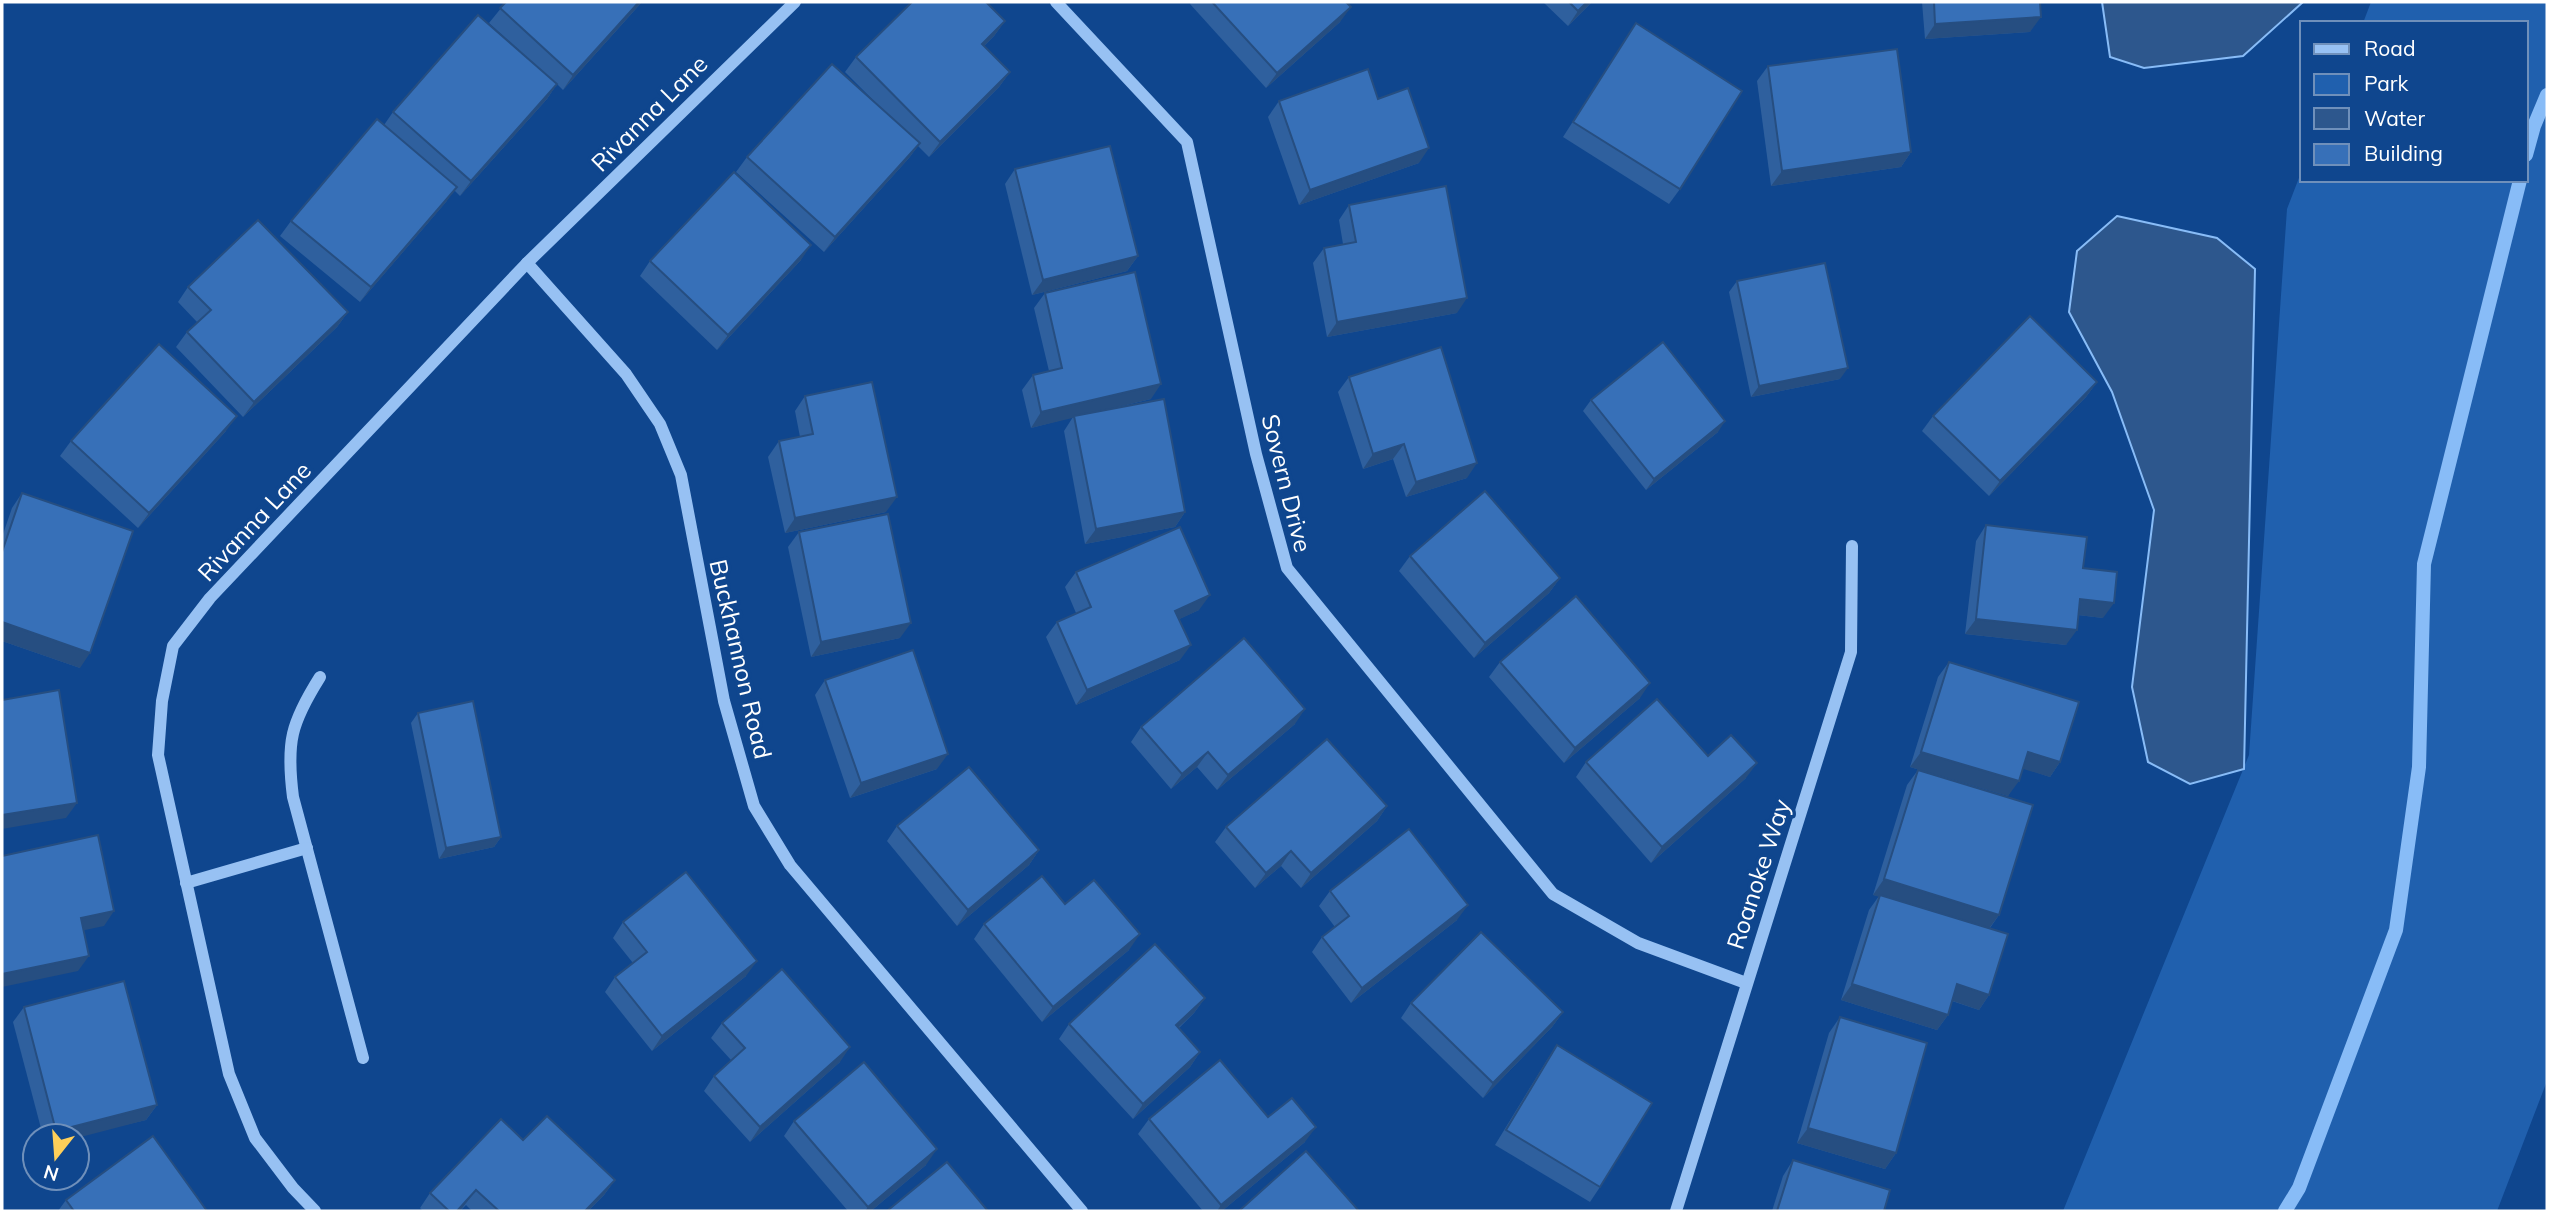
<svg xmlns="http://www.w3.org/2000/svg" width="2549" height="1213" font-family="Mulish,sans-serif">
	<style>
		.green { fill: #2060ae }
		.water { fill: #2d578d; stroke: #88bcf7; stroke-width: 2 }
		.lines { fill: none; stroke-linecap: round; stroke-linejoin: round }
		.stream { stroke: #88bcf7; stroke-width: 14 }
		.minor { stroke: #97c1f3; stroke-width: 12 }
		.wall { fill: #2f609e }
		.shaded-wall { fill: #264e81 }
		.building { fill: #3770b8; stroke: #264e81; stroke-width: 2 }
		.labels { text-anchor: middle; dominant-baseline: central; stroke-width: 7; stroke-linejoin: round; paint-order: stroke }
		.street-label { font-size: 24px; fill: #fff; stroke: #0f468e }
	</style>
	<rect width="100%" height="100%" fill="#0f468e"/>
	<!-- green -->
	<path class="green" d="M2371,2H2547V1081L2497,1211H2063L2249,755L2287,209L2302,170V180H2526V23H2363Z"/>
	<!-- water -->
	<g class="water">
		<path d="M2102,2H2303L2243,56L2144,68L2110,57Z"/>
		<path d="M2117,216L2217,238L2255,269L2244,769L2190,784L2148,762L2132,687L2154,510L2112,392L2069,312L2077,251Z"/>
	</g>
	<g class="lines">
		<!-- stream -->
		<g class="stream">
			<path d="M2526,155L2534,126L2547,95"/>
			<path d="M2285,1211L2299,1188L2396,930L2419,767L2424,564L2520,180"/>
		</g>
		<!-- minor -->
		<g class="minor">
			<path d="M1056,2L1187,142L1256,454L1287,568L1553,894L1638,943L1746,983"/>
			<path d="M527,263L626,374L660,424L681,475L724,701L754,806L790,865L1082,1211"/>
			<path d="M320,677C291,723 286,742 293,797L363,1058"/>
			<path d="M186,883L307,848"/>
			<path d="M315,1211L293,1188L255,1138L229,1074L158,755L162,701L173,646L210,598L527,263L795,2"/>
			<path d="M1676,1211L1851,652L1852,546"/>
		</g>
	</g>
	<!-- wall -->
	<g class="wall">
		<path d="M506,2H642L563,90L557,84L547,99L460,196L454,190L446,202L360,302L280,236L291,221L384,125L393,112L519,50L489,23Z"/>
		<path d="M1191,2H1346L1340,22L1266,88L1190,4Z"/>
		<path d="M1543,2H1592L1568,26Z"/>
		<path d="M1922,2H2040L2030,32L1925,39Z"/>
		<path d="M1005,21L994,36L984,46L1010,72L999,87L929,157L918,146L909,158L824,252L736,172L747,157L878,105L845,72L856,57Z"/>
		<path d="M1636,23L1680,189L1669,204L1563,137Z"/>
		<path d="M1768,66L1911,152L1901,167L1771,186L1757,81Z"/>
		<path d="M1378,99L1419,163L1299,205L1268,117L1279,101Z"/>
		<path d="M1015,169L1138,256L1127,271L1032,295L1005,184Z"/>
		<path d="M1349,205L1457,313L1327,337L1313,263L1324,248L1343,244L1339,220Z"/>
		<path d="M801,260L717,350L640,276L650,261Z"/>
		<path d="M1737,281L1840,379L1751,397L1729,292Z"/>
		<path d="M188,287L348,312L337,327L243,417L176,347L187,332L197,322L178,302Z"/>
		<path d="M1045,293L1151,399L1102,411L1185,512L1175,527L1085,544L1064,431L1073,417L1031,428L1022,390L1033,375L1049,371L1034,308Z"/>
		<path d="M1349,377L1467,478L1406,497L1393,459L1363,469L1338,392Z"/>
		<path d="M2097,382L2086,397L1989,496L1922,431L1933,416Z"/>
		<path d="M805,396L886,512L785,533L768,457L779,441L800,437L795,411Z"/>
		<path d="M1591,400L1718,432L1646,490L1583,411Z"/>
		<path d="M226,431L138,528L60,456L71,441Z"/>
		<path d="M22,493L80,668L2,641V537L12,508Z"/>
		<path d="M1986,525L2083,568L2103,618L2078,615L2066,645L1965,634L1976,541Z"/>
		<path d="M799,532L900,638L811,657L788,547Z"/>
		<path d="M1410,556L1560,578L1549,593L1474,658L1399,571Z"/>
		<path d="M1076,572L1199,610L1179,619L1180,660L1076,705L1046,637L1057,622L1076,613L1065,587Z"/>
		<path d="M1500,662L1640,698L1564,763L1489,677Z"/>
		<path d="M1949,662L2060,762L2050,777L2023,768L2008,796L1910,767L1938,677Z"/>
		<path d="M825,680L937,769L850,798L815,695Z"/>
		<path d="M418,713L501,837L494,847L439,859L411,723Z"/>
		<path d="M1295,724L1217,790L1197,767L1171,789L1131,742L1141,727Z"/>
		<path d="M1708,756L1746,778L1651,863L1576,777L1586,762Z"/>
		<path d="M1918,770L1999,915L1990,928L1989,995L1979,1010L1952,1001L1948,1015L1937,1030L1841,1000L1869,910L1879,896L1873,895L1907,785Z"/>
		<path d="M1387,806L1377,821L1301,888L1281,866L1255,888L1215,842L1226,827Z"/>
		<path d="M897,826L1039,850L1029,865L957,926L887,841Z"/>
		<path d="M1330,891L1457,920L1351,1003L1312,952L1322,937L1335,927L1319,906Z"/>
		<path d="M1065,904L1129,950L1042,1022L974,939L984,924Z"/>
		<path d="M623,922L746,976L652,1051L605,992L615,977L633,963L613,938Z"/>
		<path d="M1205,998L1194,1013L1179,1028L1200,1052L1190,1067L1133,1119L1059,1039L1069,1024Z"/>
		<path d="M1411,1003L1563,1012L1552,1027L1483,1098L1401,1018Z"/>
		<path d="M24,1007L157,1105L146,1120L77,1136H43L13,1022Z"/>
		<path d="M1840,1017L1896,1153L1885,1169L1797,1143L1829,1033Z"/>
		<path d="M722,1023L840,1062L750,1142L704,1091L714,1076L731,1060L711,1038Z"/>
		<path d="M1557,1045L1600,1187L1590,1202L1495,1145L1547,1060Z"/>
		<path d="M1268,1117L1305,1142L1222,1211H1203L1138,1134L1149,1119Z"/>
		<path d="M794,1121L926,1165L871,1211H848L784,1136Z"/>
		<path d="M523,1140L615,1180L604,1195L588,1211H472L466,1205L460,1211H423L420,1208L430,1193Z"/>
		<path d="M1793,1160L1884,1211H1772L1783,1176Z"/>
		<path d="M66,1200L207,1211H58Z"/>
	</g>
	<!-- shaded-wall -->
	<g class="shaded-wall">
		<path d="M639,2H642L563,90L573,75Z"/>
		<path d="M1587,2H1592L1568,26L1578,11Z"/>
		<path d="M1351,7L1340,22L1266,88L1277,73Z"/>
		<path d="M2041,17L2030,32L1925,39L1935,24Z"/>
		<path d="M1005,21L994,36L971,59L982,44Z"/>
		<path d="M1010,72L999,87L929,157L940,142Z"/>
		<path d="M557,84L547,99L460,196L471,181Z"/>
		<path d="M920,143L909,158L824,252L835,237Z"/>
		<path d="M1429,148L1419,163L1299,205L1310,190Z"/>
		<path d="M1911,152L1901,167L1771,186L1782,171Z"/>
		<path d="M457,187L446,202L360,302L371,287Z"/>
		<path d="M811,245L801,260L717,350L728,335Z"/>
		<path d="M1138,256L1127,271L1032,295L1043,280Z"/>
		<path d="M1467,298L1457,313L1327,337L1337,322Z"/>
		<path d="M348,312L337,327L243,417L254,402Z"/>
		<path d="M1848,368L1840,379L1751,397L1759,386Z"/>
		<path d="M2097,382L2086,397L1989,496L2000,481Z"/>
		<path d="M1161,384L1151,399L1031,428L1041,412Z"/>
		<path d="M237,416L226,431L138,528L149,513Z"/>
		<path d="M1725,421L1718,432L1646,490L1654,479Z"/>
		<path d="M1404,444L1393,459L1363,469L1373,454Z"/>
		<path d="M1477,463L1467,478L1406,497L1416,482Z"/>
		<path d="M897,497L886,512L785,533L795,518Z"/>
		<path d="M1185,512L1175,527L1085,544L1096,529Z"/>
		<path d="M1560,578L1549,593L1474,658L1485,643Z"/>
		<path d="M1210,595L1199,610L1165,626L1175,611Z"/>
		<path d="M2080,599L2114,603L2103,618L2069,614Z"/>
		<path d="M1976,619L2077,630L2066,645L1965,634Z"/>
		<path d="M2,622L90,653L80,668L2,641Z"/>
		<path d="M911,623L900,638L811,657L821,642Z"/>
		<path d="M1191,645L1180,660L1076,705L1087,690Z"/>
		<path d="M1650,683L1640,698L1564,763L1575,748Z"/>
		<path d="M1305,709L1295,724L1217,790L1228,775Z"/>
		<path d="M1208,752L1197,767L1171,789L1182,774Z"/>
		<path d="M1921,752L2019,781L2008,796L1910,767Z"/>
		<path d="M2028,752L2060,762L2050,777L2017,767Z"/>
		<path d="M948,754L937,769L850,798L861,783Z"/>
		<path d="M1757,763L1746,778L1651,863L1662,847Z"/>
		<path d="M77,803L66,818L2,829V815Z"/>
		<path d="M1387,806L1377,821L1301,888L1311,873Z"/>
		<path d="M501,837L494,847L439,859L446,848Z"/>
		<path d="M1039,850L1029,865L957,926L968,910Z"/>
		<path d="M1291,851L1281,866L1255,888L1266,873Z"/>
		<path d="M1884,879L1999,915L1988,930L1873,895Z"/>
		<path d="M1468,905L1457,920L1351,1003L1362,988Z"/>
		<path d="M114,911L104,926L71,933L81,918Z"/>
		<path d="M1140,934L1129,950L1042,1022L1053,1007Z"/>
		<path d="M89,956L78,971L2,987V974Z"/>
		<path d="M757,961L746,976L652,1051L662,1036Z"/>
		<path d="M1852,984L1948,1015L1937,1030L1841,1000Z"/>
		<path d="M1957,984L1989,995L1979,1010L1947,999Z"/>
		<path d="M1205,998L1194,1013L1165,1040L1176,1025Z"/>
		<path d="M1563,1012L1552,1027L1483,1098L1493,1083Z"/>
		<path d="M850,1047L840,1062L750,1142L760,1127Z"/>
		<path d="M1200,1052L1190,1067L1133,1119L1143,1104Z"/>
		<path d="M157,1105L146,1120L77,1138V1136H53L56,1131Z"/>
		<path d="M1316,1127L1305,1142L1222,1211H1217L1221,1205Z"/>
		<path d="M1808,1128L1896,1153L1885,1169L1797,1143Z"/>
		<path d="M937,1149L926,1165L871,1211H865L868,1207Z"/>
		<path d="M615,1180L604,1195L588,1211H585Z"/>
		<path d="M476,1190L460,1211H457Z"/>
	</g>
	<!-- building -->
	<g class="building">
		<path d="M506,2H639L573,75L500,8Z"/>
		<path d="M912,2H986L1005,21L982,44L1010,72L940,142L856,57Z"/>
		<path d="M1212,2H1346L1351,7L1277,73Z"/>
		<path d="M1569,2H1587L1578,11Z"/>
		<path d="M1934,2H2040L2041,17L1935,24Z"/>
		<path d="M478,15L557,84L471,181L393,112Z"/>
		<path d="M1636,23L1742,91L1680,189L1573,122Z"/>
		<path d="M1897,49L1911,152L1782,171L1768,66Z"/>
		<path d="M832,64L920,143L835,237L747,157Z"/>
		<path d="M1368,69L1378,99L1408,88L1429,148L1310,190L1279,101Z"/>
		<path d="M377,119L457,187L371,287L291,221Z"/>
		<path d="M1110,146L1138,256L1043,280L1015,169Z"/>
		<path d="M734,172L811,245L728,335L650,261Z"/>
		<path d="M1446,186L1467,298L1337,322L1324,248L1356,242L1349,205Z"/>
		<path d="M258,220L348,312L254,402L187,332L211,310L188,287Z"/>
		<path d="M1825,263L1848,368L1759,386L1737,281Z"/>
		<path d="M1135,272L1161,384L1041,412L1033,375L1062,368L1045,293Z"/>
		<path d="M2030,316L2097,382L2000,481L1933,416Z"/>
		<path d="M1663,342L1725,421L1654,479L1591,400Z"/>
		<path d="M159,344L237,416L149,513L71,441Z"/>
		<path d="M1441,347L1477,463L1416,482L1404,444L1373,454L1349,377Z"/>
		<path d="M872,382L897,497L795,518L779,441L813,434L805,396Z"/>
		<path d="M1164,399L1185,512L1096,529L1074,416Z"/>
		<path d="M1485,491L1560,578L1485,643L1410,556Z"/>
		<path d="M22,493L133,531L90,653L2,622V552Z"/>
		<path d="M888,514L911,623L821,642L799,532Z"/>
		<path d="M1986,525L2087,537L2083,568L2117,572L2114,603L2080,599L2077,630L1976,619Z"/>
		<path d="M1180,527L1210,595L1175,611L1191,645L1087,690L1057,622L1091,607L1076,572Z"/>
		<path d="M1576,596L1650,683L1575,748L1500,662Z"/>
		<path d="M1244,638L1305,709L1228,775L1208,752L1182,774L1141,727Z"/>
		<path d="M913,650L948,754L861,783L825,680Z"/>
		<path d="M1949,662L2079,702L2060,762L2028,752L2019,781L1921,752Z"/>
		<path d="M59,690L77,803L2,815V700Z"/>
		<path d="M1657,699L1708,756L1731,735L1757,763L1662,847L1586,762Z"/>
		<path d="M473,701L501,837L446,848L418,713Z"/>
		<path d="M1327,739L1387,806L1311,873L1291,851L1266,873L1226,827Z"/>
		<path d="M969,767L1039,850L968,910L897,826Z"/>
		<path d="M1918,770L2033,805L1999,915L1884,879Z"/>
		<path d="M1409,829L1468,905L1362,988L1322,937L1349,916L1330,891Z"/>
		<path d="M98,835L114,911L81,918L89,956L2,974V856Z"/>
		<path d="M686,872L757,961L662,1036L615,977L647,952L623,922Z"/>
		<path d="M1042,876L1065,904L1094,880L1140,934L1053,1007L984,924Z"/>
		<path d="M1880,895L2008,934L1989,995L1957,984L1948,1015L1852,984Z"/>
		<path d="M1481,932L1563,1012L1493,1083L1411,1003Z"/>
		<path d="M1155,944L1205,998L1176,1025L1200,1052L1143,1104L1069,1024Z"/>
		<path d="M782,969L850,1047L760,1127L714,1076L745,1048L722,1023Z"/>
		<path d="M124,981L157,1105L56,1131L24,1007Z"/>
		<path d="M1840,1017L1927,1043L1896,1153L1808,1128Z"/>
		<path d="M1557,1045L1652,1103L1600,1187L1506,1130Z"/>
		<path d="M1220,1060L1268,1117L1292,1098L1316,1127L1221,1205L1149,1119Z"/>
		<path d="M864,1062L937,1149L868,1207L794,1121Z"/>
		<path d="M547,1116L615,1180L585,1211H499L476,1190L457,1211H449L430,1193L501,1119L523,1140Z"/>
		<path d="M153,1136L207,1211H74L66,1200Z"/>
		<path d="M1306,1151L1359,1211H1239Z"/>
		<path d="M1793,1160L1890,1190L1884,1211H1777Z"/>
		<path d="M947,1162L988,1211H887Z"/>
	</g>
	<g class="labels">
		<!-- street labels -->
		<g class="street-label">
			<text transform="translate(649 113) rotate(-45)">Rivanna Lane</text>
			<text transform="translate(1287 483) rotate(76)">Sovern Drive</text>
			<text transform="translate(254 521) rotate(-47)">Rivanna Lane</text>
			<text transform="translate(741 659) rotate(77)">Buckhannon Road</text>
			<text transform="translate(1758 874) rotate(-72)">Roanoke Way</text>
		</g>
	</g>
	<!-- border -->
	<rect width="2549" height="1213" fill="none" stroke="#ffffff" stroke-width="7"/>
	<!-- legend -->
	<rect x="2300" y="21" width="228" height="161" fill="#0f468e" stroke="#6f90bb" stroke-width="2"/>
	<rect x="2314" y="44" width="35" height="10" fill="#97c1f3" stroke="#6f90bb" stroke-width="2"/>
	<text x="2364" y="56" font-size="21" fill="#ffffff">Road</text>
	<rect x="2314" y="74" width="35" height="21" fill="#2060ae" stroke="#6f90bb" stroke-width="2"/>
	<text x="2364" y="91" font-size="21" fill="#ffffff">Park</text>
	<rect x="2314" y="108" width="35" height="21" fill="#2d578d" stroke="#6f90bb" stroke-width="2"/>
	<text x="2364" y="126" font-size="21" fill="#ffffff">Water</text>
	<rect x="2314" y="144" width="35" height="21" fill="#3770b8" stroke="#6f90bb" stroke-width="2"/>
	<text x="2364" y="161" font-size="21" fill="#ffffff">Building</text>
	<!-- north arrow -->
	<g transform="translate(56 1157) rotate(197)"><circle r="33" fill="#0f468e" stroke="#6f90bb" stroke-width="2"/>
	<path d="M0-5L12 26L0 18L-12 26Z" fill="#ffcf59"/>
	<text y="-10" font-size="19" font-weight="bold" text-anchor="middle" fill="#ffffff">N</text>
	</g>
</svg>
